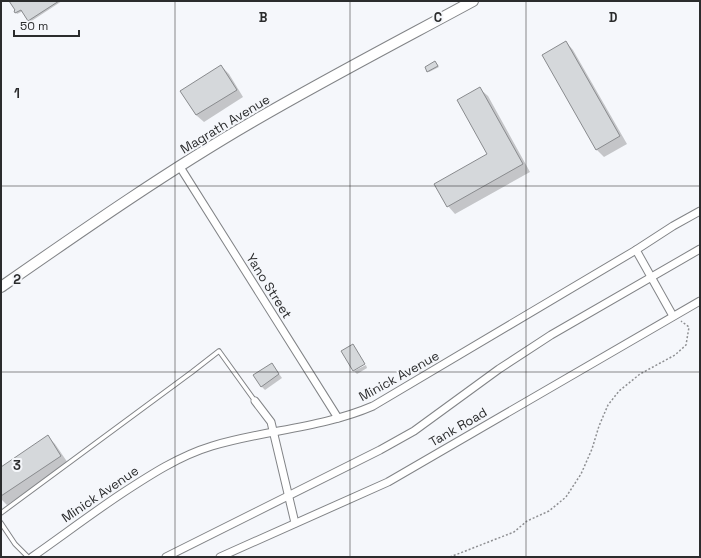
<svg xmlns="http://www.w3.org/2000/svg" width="701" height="558" font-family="'Space Grotesk',sans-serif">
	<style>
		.shadow { fill: #0003 }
		.building { fill: #d5d8db; stroke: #898b8e }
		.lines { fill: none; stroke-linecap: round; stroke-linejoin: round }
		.service-casing { stroke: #828487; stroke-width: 5.5 }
		.minor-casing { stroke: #828487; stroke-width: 9 }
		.secondary-casing { stroke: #828487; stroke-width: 12 }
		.path { stroke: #8e8f92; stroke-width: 1.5; stroke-dasharray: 2 2; stroke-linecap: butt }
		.service { stroke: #fff; stroke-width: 3.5 }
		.minor { stroke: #fff; stroke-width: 7 }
		.secondary { stroke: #fff; stroke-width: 10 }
		.grid { fill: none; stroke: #2b2c2d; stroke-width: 1; stroke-opacity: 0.55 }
		.labels { text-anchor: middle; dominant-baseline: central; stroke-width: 4; stroke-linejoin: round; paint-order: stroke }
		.street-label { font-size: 13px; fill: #2b2c2d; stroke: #f5f7fb }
		.grid-label { font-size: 13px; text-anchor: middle; font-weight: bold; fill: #2b2c2d; stroke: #f5f7fb; stroke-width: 4; stroke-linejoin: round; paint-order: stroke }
	</style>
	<rect width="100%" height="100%" fill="#f5f7fb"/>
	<!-- shadow -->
	<g class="shadow">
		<path d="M9,1H62L30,22L23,11L17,14L15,11L17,10L11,2Z"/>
		<path d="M566,42L573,50L627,144L604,157L597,150L543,55Z"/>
		<path d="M437,64L439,67L429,72L428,71Z"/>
		<path d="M221,66L229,74L243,97L204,122L196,115L182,91Z"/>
		<path d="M480,89L488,96L530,172L455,214L448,206L489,154Z"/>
		<path d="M272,364L282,378L265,390L261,386Z"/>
		<path d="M366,365L367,368L357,374L354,371Z"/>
		<path d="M48,437L55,444L68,463L7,505L1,499V468Z"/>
	</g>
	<!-- building -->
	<g class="building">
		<path d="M7,1H59L28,21L21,10L15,13L14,11L15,10L9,1Z"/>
		<path d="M566,41L620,136L596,150L542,55Z"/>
		<path d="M435,61L438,66L427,72L425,67Z"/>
		<path d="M221,65L237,90L196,115L180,91Z"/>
		<path d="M480,87L523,164L447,207L434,184L487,154L457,100Z"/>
		<path d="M353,344L365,364L353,371L341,351Z"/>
		<path d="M272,363L279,374L261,387L253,375Z"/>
		<path d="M48,435L61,456L1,496V467Z"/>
	</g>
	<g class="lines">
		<!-- service casing -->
		<g class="service-casing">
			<g id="service">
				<path d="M1,513L192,372L219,351L255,401"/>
				<path d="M1,523L15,544L28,557"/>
			</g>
		</g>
		<!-- minor casing -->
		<g class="minor-casing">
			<g id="minor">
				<path d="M180,167L338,418"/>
				<path d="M636,250L673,316"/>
				<path d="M255,401L271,422L295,523"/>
				<path d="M32,557C62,536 91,514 121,494C150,475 179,456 212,446C265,430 322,428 373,406L636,250L673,226L700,211"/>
				<path d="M166,557L380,450L414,431L499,369L551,335L700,249"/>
				<path d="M220,557L388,482L700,301"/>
			</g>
		</g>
		<!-- secondary casing -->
		<g class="secondary-casing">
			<path id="secondary" d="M1,287C83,230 166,172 252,122C324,80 399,41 473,1"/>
		</g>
		<!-- path -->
		<path class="path" d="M450,557L514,532L527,521L549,511L566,497L581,474L592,449L599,426L608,405L619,391L640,374L675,355L686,345L689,327L681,321"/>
		<!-- service -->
		<use href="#service" class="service"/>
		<!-- minor -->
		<use href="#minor" class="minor"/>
		<!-- secondary -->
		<use href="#secondary" class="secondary"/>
	</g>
	<!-- grid -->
	<path class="grid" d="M175,1V557M350,1V557M526,1V557M1,186H700M1,372H700"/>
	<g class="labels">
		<!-- street labels -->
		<g class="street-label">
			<text transform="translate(225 124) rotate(-31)">Magrath Avenue</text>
			<text transform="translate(269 286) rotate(58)">Yano Street</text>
			<text transform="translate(399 376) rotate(-29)">Minick Avenue</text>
			<text transform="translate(458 427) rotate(-30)">Tank Road</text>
			<text transform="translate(100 494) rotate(-34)">Minick Avenue</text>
		</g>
	</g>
	<g class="grid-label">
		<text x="263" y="22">B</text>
		<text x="438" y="22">C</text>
		<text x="613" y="22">D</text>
		<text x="17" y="98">1</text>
		<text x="17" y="284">2</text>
		<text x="17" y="470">3</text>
	</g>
	<!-- border -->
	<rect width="701" height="558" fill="none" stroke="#2b2c2d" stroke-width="4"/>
	<!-- scale -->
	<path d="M14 30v6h65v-6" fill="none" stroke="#2b2c2d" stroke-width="2"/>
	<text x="20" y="30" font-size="12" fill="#2b2c2d" stroke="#f5f7fb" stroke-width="3" paint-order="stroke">50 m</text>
</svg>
